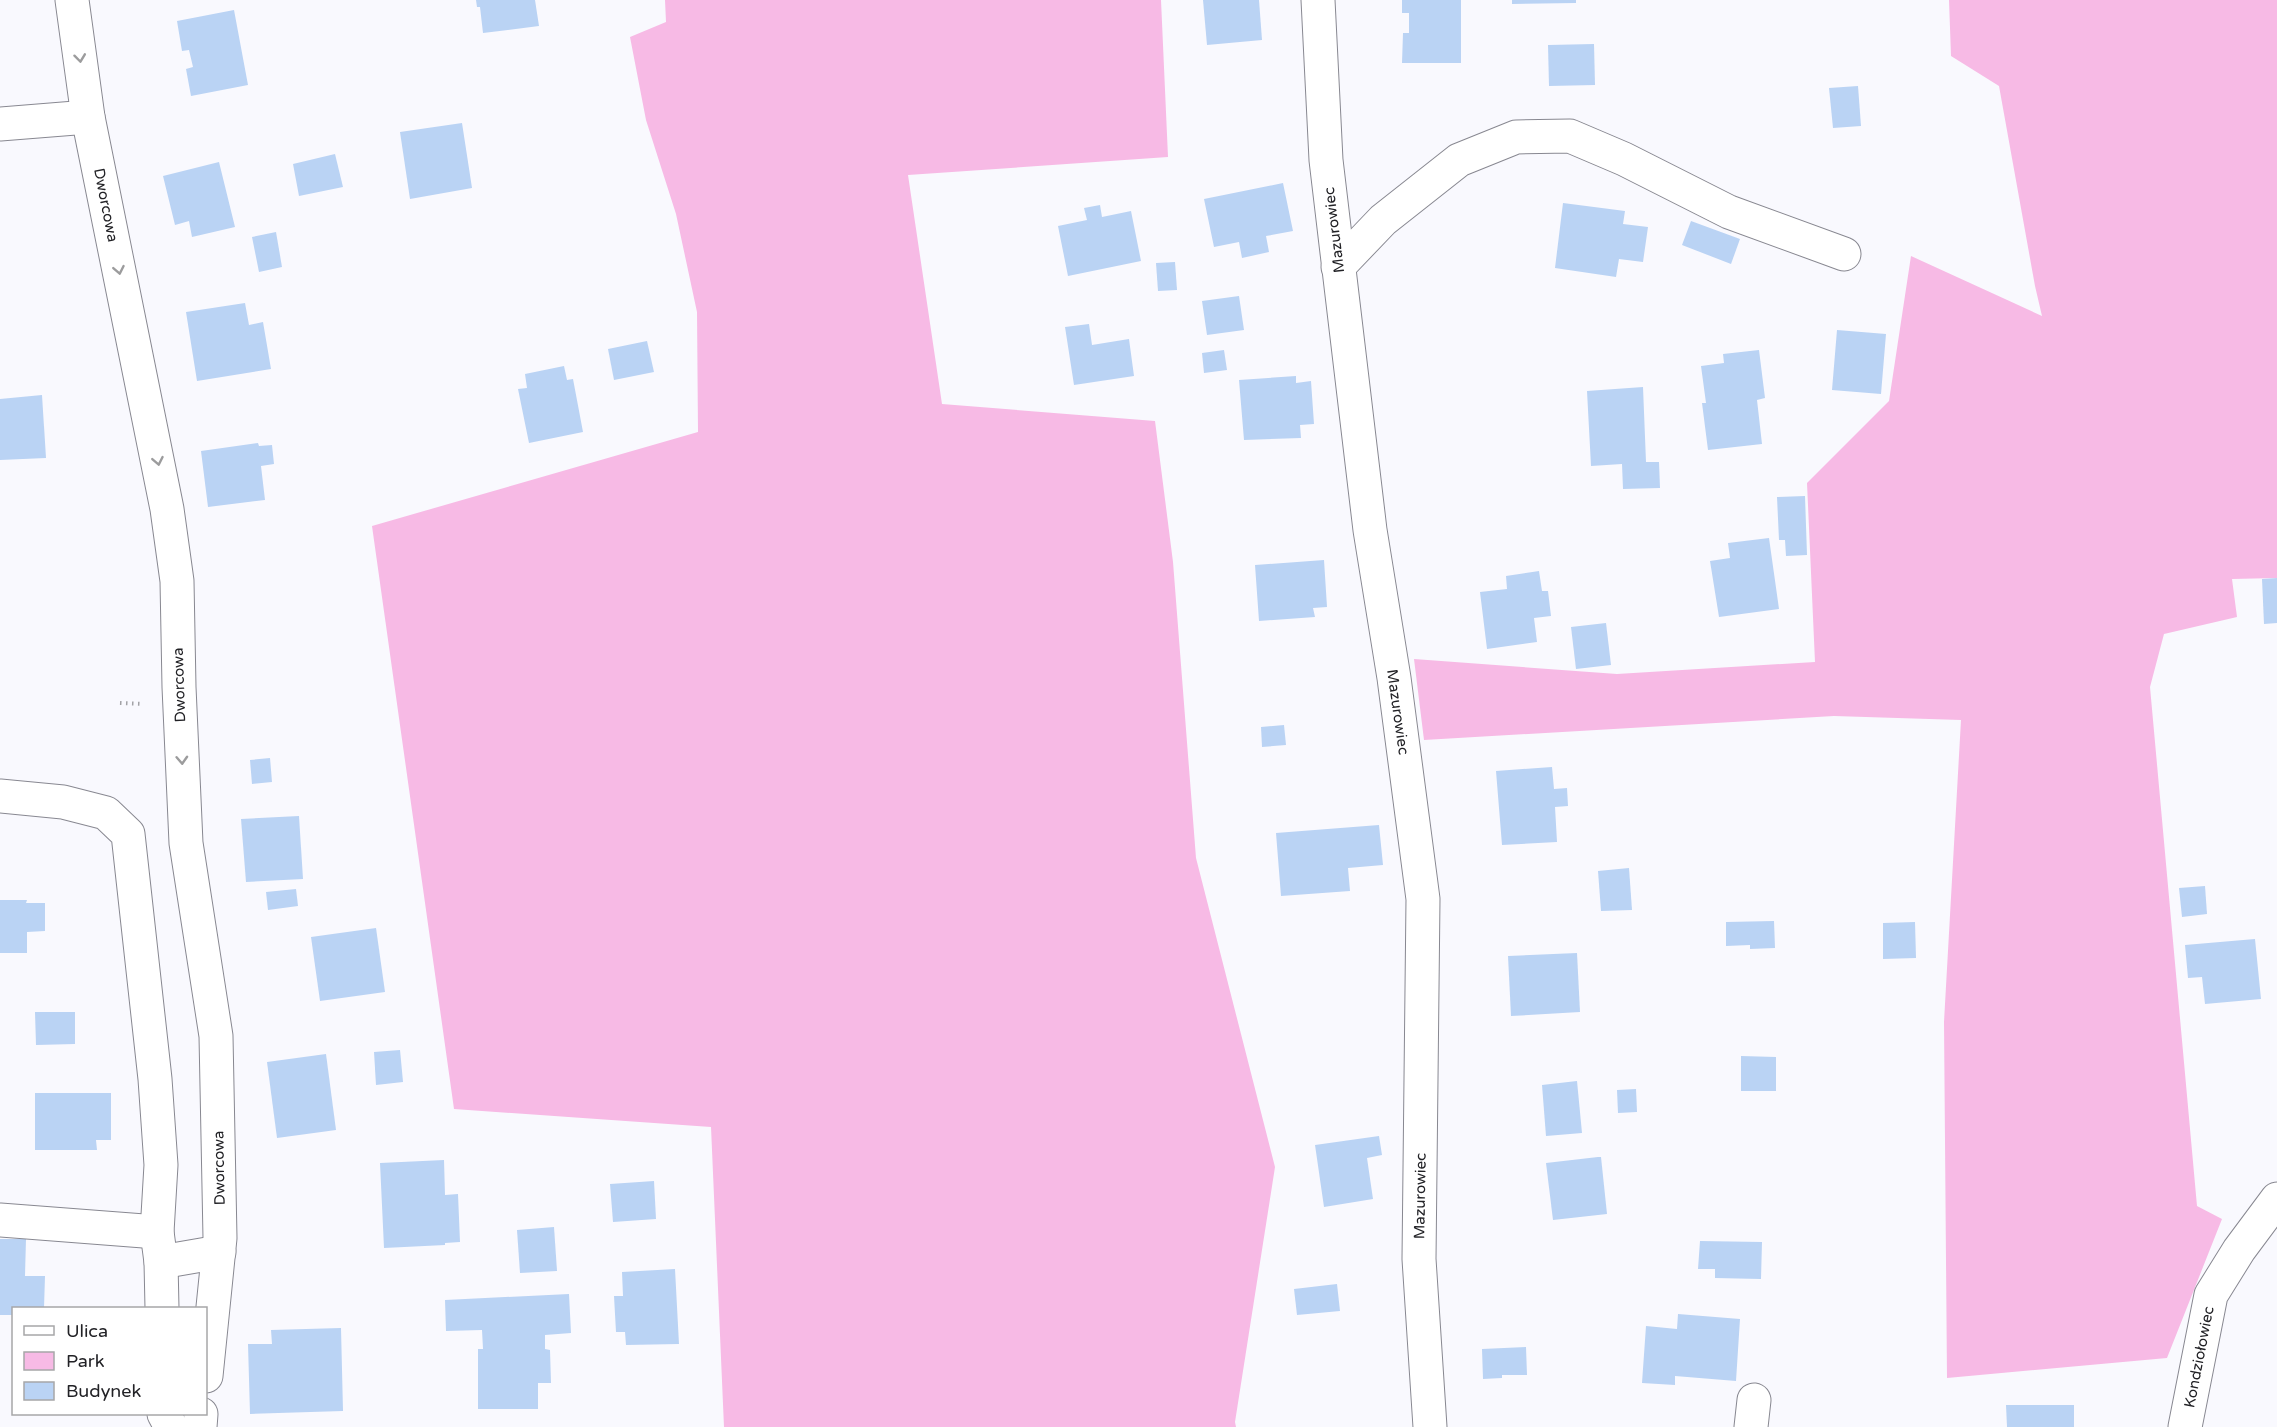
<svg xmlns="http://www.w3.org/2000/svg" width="2277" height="1427" font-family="'Varela Round',sans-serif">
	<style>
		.green { fill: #f7bae5 }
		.building { fill: #bad3f4 }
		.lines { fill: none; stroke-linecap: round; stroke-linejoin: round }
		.minor-casing { stroke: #888891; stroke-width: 35 }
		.path { stroke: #a2a2a6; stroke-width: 4; stroke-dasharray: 1.5 4.5; stroke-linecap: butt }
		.minor { stroke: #fff; stroke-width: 33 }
		.oneway { stroke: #9c9c9d }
		.labels { text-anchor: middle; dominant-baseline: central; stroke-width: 6; stroke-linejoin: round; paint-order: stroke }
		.street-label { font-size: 15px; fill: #222226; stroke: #fff }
	</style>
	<rect width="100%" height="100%" fill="#f9f9fe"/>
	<!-- green -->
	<g class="green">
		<path d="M665,0H1161L1168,157L908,175L942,404L1155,421L1173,562L1196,858L1275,1167L1235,1422L1236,1427H724L711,1127L454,1109L372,526L698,432L697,312L676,214L646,120L630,37L666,22Z"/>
		<path d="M1949,0H2277V578L2232,579L2237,617L2164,634L2150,687L2197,1206L2222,1219L2167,1358L1947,1378L1944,1022L1961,720L1834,716L1424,740L1414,659L1617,674L1815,662L1807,483L1889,401L1911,256L2042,316L2035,286L1999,86L1951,56Z"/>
	</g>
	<!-- building -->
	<g class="building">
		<path d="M476,0H535L539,26L483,33L480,7H477Z"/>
		<path d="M1203,0H1259L1262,40L1207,45Z"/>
		<path d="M1402,0H1461V63H1402L1403,33H1409V13H1402Z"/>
		<path d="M1512,0H1576V3L1512,4Z"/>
		<path d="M234,10L248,85L191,96L186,69L193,67L189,50L182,51L177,21Z"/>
		<path d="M1594,44L1595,85L1549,86L1548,45Z"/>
		<path d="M1858,86L1861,126L1833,128L1829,88Z"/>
		<path d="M462,123L472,188L410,199L400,132Z"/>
		<path d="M335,154L343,187L299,196L293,164Z"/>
		<path d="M219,162L235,227L192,237L189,221L175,225L163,176Z"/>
		<path d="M1283,183L1293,231L1266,236L1269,252L1242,258L1239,242L1214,247L1204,199Z"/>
		<path d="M1563,203L1625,211L1623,224L1648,227L1643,262L1619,259L1616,277L1555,268Z"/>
		<path d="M1100,205L1102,217L1131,211L1141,261L1068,276L1058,226L1087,220L1084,208Z"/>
		<path d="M1691,221L1740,239L1731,264L1682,245Z"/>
		<path d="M276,232L282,267L259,272L252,237Z"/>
		<path d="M1175,262L1177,290L1158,291L1156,263Z"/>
		<path d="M1239,296L1244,330L1207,335L1202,301Z"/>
		<path d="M245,303L249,325L263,322L271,369L197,381L186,312Z"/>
		<path d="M1089,324L1092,345L1129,339L1134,376L1074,385L1065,327Z"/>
		<path d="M1837,330L1886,334L1881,394L1832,390Z"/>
		<path d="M647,341L654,372L614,380L608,349Z"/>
		<path d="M1224,350L1227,370L1204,373L1202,353Z"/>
		<path d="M1759,350L1765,398L1757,400L1762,444L1708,450L1702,403H1706L1701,366L1724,363L1723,354Z"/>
		<path d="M564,366L567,380L573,379L583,432L529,443L518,389L527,388L525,374Z"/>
		<path d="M1296,376V383L1311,381L1314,424L1300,425L1301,438L1244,440L1239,380Z"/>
		<path d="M1643,387L1646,462H1659L1660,488L1623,489L1622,464L1591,466L1587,391Z"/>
		<path d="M42,395L46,458L0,460V399Z"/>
		<path d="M258,443L259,446L272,445L274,464L261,466L265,500L208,507L201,451Z"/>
		<path d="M1805,496L1807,555L1786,556L1785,540H1779L1777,497Z"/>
		<path d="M1769,538L1779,609L1719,617L1710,561L1730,558L1728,543Z"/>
		<path d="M1324,560L1327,607L1313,608L1315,617L1259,621L1255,565Z"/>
		<path d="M1539,571L1542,591H1548L1551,616L1534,618L1537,642L1487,649L1480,592L1507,589L1506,576Z"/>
		<path d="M2277,578V623L2264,624L2262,579Z"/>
		<path d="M1606,623L1611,665L1576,669L1571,627Z"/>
		<path d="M1284,725L1286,745L1262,747L1261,727Z"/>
		<path d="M270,758L272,782L252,784L250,760Z"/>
		<path d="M1552,767L1554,789L1567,788L1568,806L1555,807L1557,842L1502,845L1496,771Z"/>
		<path d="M299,816L303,879L246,882L241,819Z"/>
		<path d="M1379,825L1383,865L1348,868L1350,891L1281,896L1276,833Z"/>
		<path d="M1629,868L1632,910L1601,911L1598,871Z"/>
		<path d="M2205,886L2207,914L2182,917L2179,888Z"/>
		<path d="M296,889L298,906L268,910L266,892Z"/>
		<path d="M0,900H27L26,903H45V931L27,932V953H0Z"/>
		<path d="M1774,921L1775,948L1750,949V945L1726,946V922Z"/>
		<path d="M1915,922L1916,958L1883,959V923Z"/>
		<path d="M376,928L385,992L320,1001L311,937Z"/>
		<path d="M2255,939L2261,999L2205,1004L2202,977L2188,978L2185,945Z"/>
		<path d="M1577,953L1580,1012L1511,1016L1508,956Z"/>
		<path d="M35,1012H75V1044L36,1045Z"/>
		<path d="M400,1050L403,1082L376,1085L374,1052Z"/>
		<path d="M326,1054L336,1130L277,1138L267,1062Z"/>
		<path d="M1741,1056L1776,1057V1091H1741Z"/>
		<path d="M1577,1081L1582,1133L1546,1136L1542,1085Z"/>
		<path d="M1636,1089L1637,1112L1618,1113L1617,1090Z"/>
		<path d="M35,1093H111V1140H96L97,1150H35Z"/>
		<path d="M1379,1136L1382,1155L1367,1158L1373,1199L1324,1207L1315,1145Z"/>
		<path d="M1598,1157H1601L1607,1214L1553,1220L1546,1163Z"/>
		<path d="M444,1160L445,1195L458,1194L460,1242L445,1243V1245L384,1248L380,1163Z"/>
		<path d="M654,1181L656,1219L613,1222L610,1184Z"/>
		<path d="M554,1227L557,1271L520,1273L517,1230Z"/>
		<path d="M0,1239H26L25,1276H45L44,1308H14V1315H0Z"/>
		<path d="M1700,1241L1762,1242L1761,1279L1715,1278V1269H1698Z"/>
		<path d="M675,1269L679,1344L626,1345L625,1332H616L614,1296H623L622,1272Z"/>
		<path d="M1337,1284L1340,1311L1297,1315L1294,1289Z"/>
		<path d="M569,1294L571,1333L545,1335V1349L550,1350L551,1383H538V1409H478V1349H483L482,1330L446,1331L445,1300Z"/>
		<path d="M1678,1314L1740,1319L1736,1381L1675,1376V1385L1642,1383L1646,1326L1677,1329Z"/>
		<path d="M341,1328L343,1411L250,1414L248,1344H272L271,1330Z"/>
		<path d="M1526,1347L1527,1375H1502V1378L1483,1379L1482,1349Z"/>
		<path d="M2006,1405H2074V1427H2007Z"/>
	</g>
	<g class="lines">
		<!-- minor casing -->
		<g class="minor-casing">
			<g id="minor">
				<path d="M72,0L88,117L167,509L177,581L179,687L186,843L216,1036L220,1238L206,1376"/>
				<path d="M1318,0L1326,160L1370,530L1394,678L1423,899L1419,1259L1430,1427"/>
				<path d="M0,124L88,117"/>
				<path d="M1338,267L1383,220L1459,160L1516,137L1570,136L1624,159L1729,212L1844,254"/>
				<path d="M0,796L63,802L106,813L128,834L155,1079L161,1165L157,1232L161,1262L162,1308"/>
				<path d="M0,1220L157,1232"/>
				<path d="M161,1262L219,1252"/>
				<path d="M164,1414L171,1427"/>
				<path d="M200,1427L201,1414"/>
				<path d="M1751,1427L1754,1400"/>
				<path d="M2185,1427L2211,1295L2239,1250L2277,1199"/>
			</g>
		</g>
		<!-- path -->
		<path class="path" d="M120,703L143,704"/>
		<!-- minor -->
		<use href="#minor" class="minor"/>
	</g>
	<!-- one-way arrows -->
	<defs><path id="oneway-chevron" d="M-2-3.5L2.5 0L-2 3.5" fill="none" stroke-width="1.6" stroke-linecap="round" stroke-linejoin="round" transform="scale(1.5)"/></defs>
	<g class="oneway">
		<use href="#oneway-chevron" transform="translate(80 58) rotate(83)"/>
		<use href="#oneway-chevron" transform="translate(119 270) rotate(79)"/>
		<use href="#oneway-chevron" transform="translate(158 461) rotate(79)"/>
		<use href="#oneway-chevron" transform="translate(182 760) rotate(87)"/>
	</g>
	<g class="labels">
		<!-- street labels -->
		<g class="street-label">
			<text transform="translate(106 205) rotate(79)">Dworcowa</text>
			<text transform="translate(1334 230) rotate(-97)">Mazurowiec</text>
			<text transform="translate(179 685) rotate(-92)">Dworcowa</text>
			<text transform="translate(1398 712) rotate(82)">Mazurowiec</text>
			<text transform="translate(219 1168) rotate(-91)">Dworcowa</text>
			<text transform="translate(1420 1196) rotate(-89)">Mazurowiec</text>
			<text transform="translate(2199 1357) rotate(-79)">Kondziołowiec</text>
		</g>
	</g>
	<!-- legend -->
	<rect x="12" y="1307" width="195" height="108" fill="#ffffff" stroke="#a7a7a8" stroke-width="1.5"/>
	<rect x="24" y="1326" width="30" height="9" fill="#ffffff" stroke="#a7a7a8" stroke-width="1.5"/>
	<text x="66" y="1337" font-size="18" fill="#222226">Ulica</text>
	<rect x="24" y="1352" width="30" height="18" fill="#f7bae5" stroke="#a7a7a8" stroke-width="1.5"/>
	<text x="66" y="1367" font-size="18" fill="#222226">Park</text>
	<rect x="24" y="1382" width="30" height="18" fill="#bad3f4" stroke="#a7a7a8" stroke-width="1.5"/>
	<text x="66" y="1397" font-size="18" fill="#222226">Budynek</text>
</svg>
